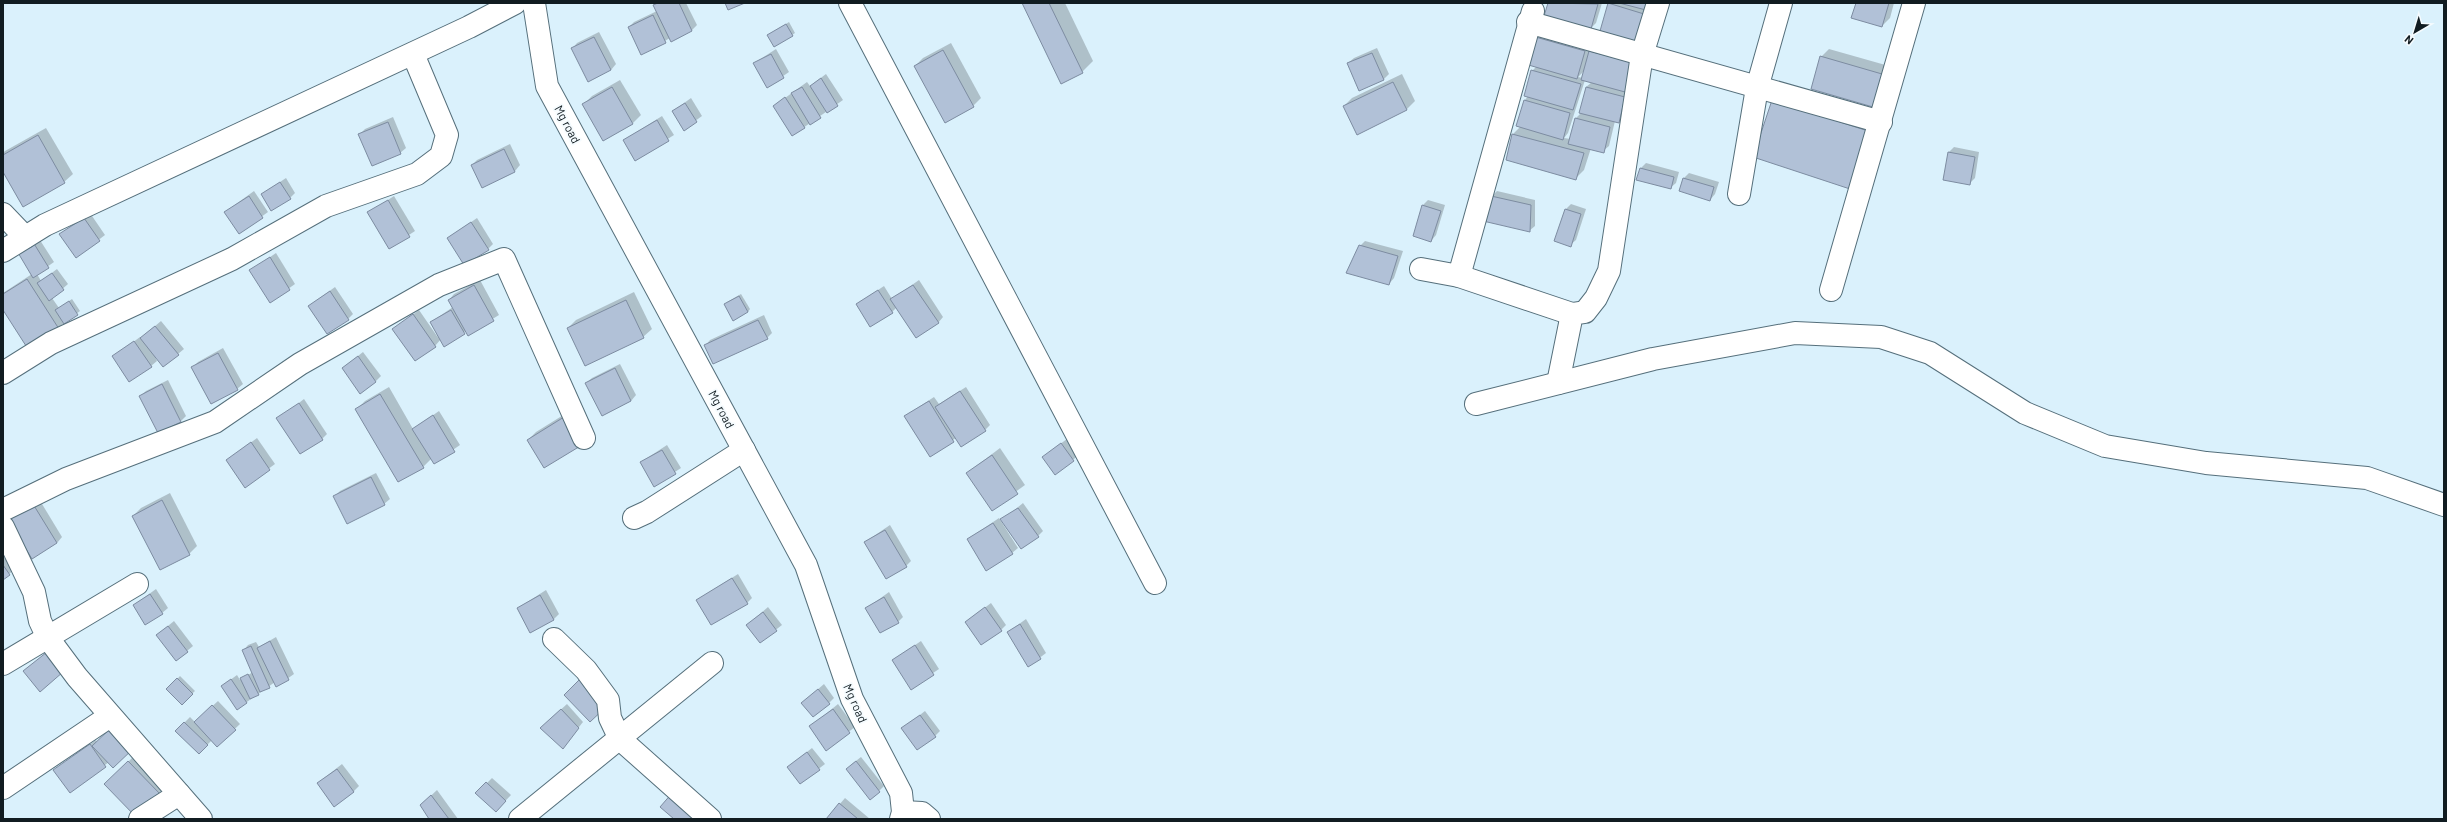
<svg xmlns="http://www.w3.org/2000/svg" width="2447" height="822" font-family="Barlow,sans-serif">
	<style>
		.shadow { fill: #0003; fill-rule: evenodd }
		.building { fill: #b1c1d7; stroke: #7d8ca1 }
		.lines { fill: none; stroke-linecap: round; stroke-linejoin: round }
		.minor-casing { stroke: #556f7b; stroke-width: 24 }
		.minor { stroke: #fff; stroke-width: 22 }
		.labels { text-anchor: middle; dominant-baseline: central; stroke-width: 3.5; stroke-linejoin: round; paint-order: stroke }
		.street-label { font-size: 12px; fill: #111c21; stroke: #f5fbfe }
	</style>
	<rect width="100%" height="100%" fill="#daf1fc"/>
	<!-- shadow -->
	<g class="shadow">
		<path d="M657,3H686L697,25L692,30L670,38L642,54L629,27L634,22L657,11L654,6Z"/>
		<path d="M1023,3H1065L1093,61L1082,72Z"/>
		<path d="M1549,3H1602L1596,23L1591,28L1545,15Z"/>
		<path d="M1609,3H1651L1641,35L1609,4Z"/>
		<path d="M1857,3H1894L1890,18L1882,26Z"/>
		<path d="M789,22L795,33L792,35H768Z"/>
		<path d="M1541,29L1592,43L1590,52L1596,46L1638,58L1624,116L1618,122L1615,121L1609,146L1603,151L1591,148L1584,170L1576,178L1508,159L1513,134L1520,127L1517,126L1525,100L1528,96L1532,71L1536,67L1533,37ZM1585,70L1583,78L1578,77ZM1585,80L1592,82L1586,87L1582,112L1576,118L1571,139L1564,138L1568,133Z"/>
		<path d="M599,32L616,64L611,70L572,49L577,43Z"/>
		<path d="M951,43L981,98L973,106L915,66L923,58Z"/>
		<path d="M1377,48L1389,74L1383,80L1348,63L1354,58Z"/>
		<path d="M776,49L789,72L767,87L754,63Z"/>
		<path d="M1829,49L1889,66L1872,106L1821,57Z"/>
		<path d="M826,74L843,100L793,135L774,106L807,82L810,86Z"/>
		<path d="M1402,74L1415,101L1407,109L1358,133L1344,106L1352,98Z"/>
		<path d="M620,80L641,115L633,123L584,104L592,96Z"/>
		<path d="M691,98L702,116L684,129L673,111Z"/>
		<path d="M1773,100L1878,121L1849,188Z"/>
		<path d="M662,116L674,135L636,159L624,140Z"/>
		<path d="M393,117L406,148L400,153L360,134L365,129Z"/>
		<path d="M46,128L73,174L64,182L3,170V153L5,151Z"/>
		<path d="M510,144L520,165L515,171L482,187L472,165L477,160Z"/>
		<path d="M1954,147L1979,152L1975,178L1969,184L1948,153Z"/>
		<path d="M1646,163L1679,172L1676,183L1670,188L1640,169Z"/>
		<path d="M1689,173L1719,182L1715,194L1710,200L1684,178Z"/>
		<path d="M286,178L295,193L290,198L262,194Z"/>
		<path d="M254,191L268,212L239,233L225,212Z"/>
		<path d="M1497,191L1535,200V226L1529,231L1492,196Z"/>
		<path d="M394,196L415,231L389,248L368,213Z"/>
		<path d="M1428,200L1445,205L1436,235L1431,241L1423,205Z"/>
		<path d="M1571,204L1586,209L1576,240L1570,245L1566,209Z"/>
		<path d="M90,213L105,235L76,257L61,234Z"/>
		<path d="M477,218L493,244L488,249L448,238Z"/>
		<path d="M38,237L54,262L37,274L41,281L57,269L68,284L52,298L59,308L72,299L80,311L58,328L3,308V293L32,274L18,251Z"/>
		<path d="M1365,241L1403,251L1394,278L1389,284L1360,246Z"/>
		<path d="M276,253L295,284L270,302L251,270Z"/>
		<path d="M480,280L499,315L468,334L467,331L441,339L435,346L394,329L419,310L439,339L431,322L453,307L449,300L454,294Z"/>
		<path d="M919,280L943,317L938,323L897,307L892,312L857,304L884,286L892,299Z"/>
		<path d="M335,287L353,314L348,319L309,306Z"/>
		<path d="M634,292L652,329L643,337L568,328L576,320Z"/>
		<path d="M741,294L750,309L748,312L727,302Z"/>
		<path d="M764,315L772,333L767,338L705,346L710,340Z"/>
		<path d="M161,321L184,349L178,354L153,353L157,361L151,366L113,357L140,337L141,338Z"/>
		<path d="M223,348L243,384L237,389L192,368L198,362Z"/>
		<path d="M363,352L381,376L376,381L343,368Z"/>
		<path d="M620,364L636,395L631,401L603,415L586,383L592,378Z"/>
		<path d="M168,380L186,416L181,421L159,432L140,396L146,391Z"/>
		<path d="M389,387L413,429L439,411L460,445L434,463L432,458L423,467L357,409L365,401Z"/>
		<path d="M966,387L990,425L985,430L956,438L930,455L905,416L934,397L939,404Z"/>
		<path d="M304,399L327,434L322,439L278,419Z"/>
		<path d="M573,409L581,444L528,440L536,432Z"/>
		<path d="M257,438L275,464L245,486L227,460Z"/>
		<path d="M1067,439L1079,455L1056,473L1049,452Z"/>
		<path d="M667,445L681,468L655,485L641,462Z"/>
		<path d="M1000,448L1025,485L992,509L967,473Z"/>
		<path d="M376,473L390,499L384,504L335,496L340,491Z"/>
		<path d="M170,493L197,546L189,554L160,569L133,516L141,508Z"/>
		<path d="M39,499L62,537L57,543L9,519Z"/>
		<path d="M1023,503L1043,531L1038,536L1002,520Z"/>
		<path d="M999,518L1018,548L1012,553L968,539Z"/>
		<path d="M890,525L911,561L906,566L865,542Z"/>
		<path d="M6,557L15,569L3,579V559Z"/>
		<path d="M738,574L752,598L747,603L697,600Z"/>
		<path d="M156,589L168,608L162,613L134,605Z"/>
		<path d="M546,590L559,614L553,620L518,608Z"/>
		<path d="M889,592L903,617L898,622L867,608Z"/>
		<path d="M991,603L1006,625L1001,630L966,622Z"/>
		<path d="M768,607L782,625L760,642L747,625Z"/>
		<path d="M1026,619L1046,653L1029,666L1008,632Z"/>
		<path d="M174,621L193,646L176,660L157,635Z"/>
		<path d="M276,637L294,674L277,686L275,682L237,709L222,686L237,675L240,680L253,672L243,651L248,645L256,642L259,647Z"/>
		<path d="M921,641L939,669L911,688L893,660Z"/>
		<path d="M180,676L195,691L182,703L168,689Z"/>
		<path d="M824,684L834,698L829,703H802Z"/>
		<path d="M218,701L240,724L217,746L212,740L199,753L176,731L190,717L195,722Z"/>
		<path d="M567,704L583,722L563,747L546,723Z"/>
		<path d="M838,704L855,727L826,749L810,727Z"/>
		<path d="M925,711L940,731L935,736L903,728Z"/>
		<path d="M96,740L109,762L70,791L55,770Z"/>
		<path d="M812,748L825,764L800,783L788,767Z"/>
		<path d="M137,753L169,786L137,816L106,784Z"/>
		<path d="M861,757L884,786L879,791L852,764Z"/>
		<path d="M342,764L359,786L353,792L318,783Z"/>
		<path d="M492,778L511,795L496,811L477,793Z"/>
		<path d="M437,790L458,819H430L421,805Z"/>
		<path d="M845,798L870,819H827Z"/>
	</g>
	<!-- building -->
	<g class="building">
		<path d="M658,3H679L692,31L671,42L653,5Z"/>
		<path d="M725,3H745L728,10Z"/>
		<path d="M1022,3H1049L1083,73L1061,84Z"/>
		<path d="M1548,3L1598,4L1591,29L1544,16Z"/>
		<path d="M1608,3L1644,14L1636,42L1600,31Z"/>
		<path d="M1619,3H1647L1646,10Z"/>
		<path d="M1856,3H1889L1882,27L1851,18Z"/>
		<path d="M653,15L666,43L641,55L628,27Z"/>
		<path d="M786,24L793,36L774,47L767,35Z"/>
		<path d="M1532,36L1585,51L1577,79L1525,64Z"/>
		<path d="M594,37L611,70L588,82L571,48Z"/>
		<path d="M943,50L974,107L945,123L914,66Z"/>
		<path d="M1589,51L1634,63L1625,92L1581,80Z"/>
		<path d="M1372,53L1384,80L1359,91L1347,63Z"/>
		<path d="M771,54L784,78L767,88L753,63Z"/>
		<path d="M1820,56L1882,74L1873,107L1811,89Z"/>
		<path d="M1531,70L1581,84L1573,110L1524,96Z"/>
		<path d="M821,78L838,106L827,113L810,86Z"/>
		<path d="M1393,82L1407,110L1357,135L1343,106Z"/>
		<path d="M612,87L633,124L603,141L582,104Z"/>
		<path d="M802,87L821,118L810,125L791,93Z"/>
		<path d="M1586,87L1625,97L1619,123L1579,113Z"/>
		<path d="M785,97L805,128L792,136L773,106Z"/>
		<path d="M1524,100L1570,113L1563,140L1516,126Z"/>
		<path d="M1772,100L1868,131L1850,189L1753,157Z"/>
		<path d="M685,103L697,122L684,131L672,111Z"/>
		<path d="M1575,118L1610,127L1604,153L1568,144Z"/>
		<path d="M657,120L669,141L635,161L623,140Z"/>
		<path d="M388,122L401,154L372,166L358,134Z"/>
		<path d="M1512,134L1584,153L1576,180L1506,160Z"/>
		<path d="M38,135L65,183L23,207L3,172V155Z"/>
		<path d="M504,149L515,172L482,188L471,165Z"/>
		<path d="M1948,152L1975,157L1970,185L1943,180Z"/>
		<path d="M1640,168L1674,177L1671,189L1636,180Z"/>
		<path d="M1683,178L1714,187L1710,201L1679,191Z"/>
		<path d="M280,182L291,199L271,211L261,194Z"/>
		<path d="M249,196L263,218L239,234L224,212Z"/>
		<path d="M1491,196L1531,205L1530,232L1483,221Z"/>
		<path d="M388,200L410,237L389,249L367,212Z"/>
		<path d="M1422,205L1441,211L1431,242L1413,236Z"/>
		<path d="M1565,209L1581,214L1571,247L1554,241Z"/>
		<path d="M84,218L100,241L76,258L59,234Z"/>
		<path d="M471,222L489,250L464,265L447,238Z"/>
		<path d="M33,242L49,268L33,278L17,251Z"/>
		<path d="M1359,245L1398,256L1389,285L1346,273Z"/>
		<path d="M270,257L290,290L270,303L249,270Z"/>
		<path d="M52,273L64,290L49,301L37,283Z"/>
		<path d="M27,279L59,329L28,349L3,310V294Z"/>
		<path d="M474,285L494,321L468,336L448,300Z"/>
		<path d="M913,285L939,323L916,338L890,299Z"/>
		<path d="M878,290L893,313L870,327L856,304Z"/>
		<path d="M330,291L349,320L327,334L308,306Z"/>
		<path d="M739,296L748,312L733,321L724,304Z"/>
		<path d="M626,300L644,338L585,366L567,328Z"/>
		<path d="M69,301L78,315L64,324L55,310Z"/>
		<path d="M451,310L465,334L444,347L430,322Z"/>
		<path d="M413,314L436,347L415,361L392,329Z"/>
		<path d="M758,320L768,339L713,364L704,345Z"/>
		<path d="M155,326L179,355L163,367L140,338Z"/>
		<path d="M134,341L152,367L129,382L112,356Z"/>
		<path d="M218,353L238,390L211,404L191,367Z"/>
		<path d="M358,356L376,382L360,394L342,368Z"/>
		<path d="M615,368L631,401L602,416L585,383Z"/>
		<path d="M162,384L181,422L158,433L139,396Z"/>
		<path d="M960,391L986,431L961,447L935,407Z"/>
		<path d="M380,394L424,468L398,482L355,409Z"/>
		<path d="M929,401L954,442L930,457L904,416Z"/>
		<path d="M299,403L323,440L300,454L276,418Z"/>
		<path d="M433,415L455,452L434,464L412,429Z"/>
		<path d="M564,417L582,445L544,468L527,440Z"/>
		<path d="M251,442L270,470L245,488L226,460Z"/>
		<path d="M1061,443L1074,461L1055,475L1042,457Z"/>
		<path d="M662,450L676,474L654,487L640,462Z"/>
		<path d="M992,455L1018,494L992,511L966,473Z"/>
		<path d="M371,477L385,505L347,524L333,496Z"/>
		<path d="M162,500L190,555L160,570L132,516Z"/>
		<path d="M33,504L57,543L32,559L8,519Z"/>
		<path d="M1018,508L1039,537L1021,549L1000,519Z"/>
		<path d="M993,523L1013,554L986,571L967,539Z"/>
		<path d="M885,530L907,567L886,579L864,542Z"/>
		<path d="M3,565L10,575L3,580Z"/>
		<path d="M732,578L748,604L711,625L696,600Z"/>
		<path d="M150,594L163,614L145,625L133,605Z"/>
		<path d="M540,595L554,620L530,633L517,608Z"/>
		<path d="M884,597L899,623L880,633L865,608Z"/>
		<path d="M985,607L1002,631L981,645L965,622Z"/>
		<path d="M763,612L777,631L760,643L746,625Z"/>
		<path d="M1020,624L1041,659L1028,667L1007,632Z"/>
		<path d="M168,626L188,652L176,661L156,635Z"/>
		<path d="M270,641L289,680L276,687L257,648Z"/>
		<path d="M915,645L934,675L911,690L892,660Z"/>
		<path d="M251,646L270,688L260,692L242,650Z"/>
		<path d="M47,652L63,672L40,692L23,671Z"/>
		<path d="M248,674L259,695L250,699L240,678Z"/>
		<path d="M177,678L193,694L182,705L166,689Z"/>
		<path d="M581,678L608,705L590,722L564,695Z"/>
		<path d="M231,679L247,703L237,710L221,686Z"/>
		<path d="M818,689L830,704L813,717L801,703Z"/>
		<path d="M212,705L236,730L217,747L194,722Z"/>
		<path d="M561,709L579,728L563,749L540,728Z"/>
		<path d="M833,709L850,733L826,751L809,726Z"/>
		<path d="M920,715L936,737L917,750L901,728Z"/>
		<path d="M184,722L208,745L199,754L175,731Z"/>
		<path d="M113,726L134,748L113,768L92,746Z"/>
		<path d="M90,744L106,767L70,793L53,770Z"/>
		<path d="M807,752L820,770L800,784L787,767Z"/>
		<path d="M128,761L161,795L137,818L104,784Z"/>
		<path d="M856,761L880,792L870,800L846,769Z"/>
		<path d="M337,769L354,792L334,807L317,783Z"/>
		<path d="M486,782L506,801L496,812L475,793Z"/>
		<path d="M673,792L695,819H674L660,807Z"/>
		<path d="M431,795L449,819H429L420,805Z"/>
		<path d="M839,803L858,819H826Z"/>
	</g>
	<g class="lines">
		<!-- minor casing -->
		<g class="minor-casing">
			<g id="minor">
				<path d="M534,3L547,86L806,565L852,699L901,793L903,812L901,819"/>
				<path d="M850,3L1155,583"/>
				<path d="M1528,22L1881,122"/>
				<path d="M1739,194L1757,88L1781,3"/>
				<path d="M3,214L25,237"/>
				<path d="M3,251L45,225L469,27L515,3"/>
				<path d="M1421,269L1459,276L1572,314"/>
				<path d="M1459,276L1533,11"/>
				<path d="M1831,290L1914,3"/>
				<path d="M3,373L51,343L232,259L326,206L417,174L441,156L447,135L413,54"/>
				<path d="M1558,383L1572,314L1585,312L1596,298L1609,271L1642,55L1658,3"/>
				<path d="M1476,404L1653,359L1795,333L1881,337L1930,353L2025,413L2105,446L2206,463L2367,478L2444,505"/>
				<path d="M3,510L66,479L215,422L300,364L439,285L504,259L584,438"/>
				<path d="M634,518L647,512L744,450"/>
				<path d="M3,527L34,592L40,621L48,638L77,677L201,819"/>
				<path d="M554,639L586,670L608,700L610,718L620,739L710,819"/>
				<path d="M3,664L137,584"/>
				<path d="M3,788L110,716"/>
				<path d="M903,812L922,813L929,819"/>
				<path d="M140,819L179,794"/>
				<path d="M520,819L712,663"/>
			</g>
		</g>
		<!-- minor -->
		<use href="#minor" class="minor"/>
	</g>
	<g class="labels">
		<!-- street labels -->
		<g class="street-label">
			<text transform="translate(568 124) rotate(62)">Mg road</text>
			<text transform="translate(722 409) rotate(62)">Mg road</text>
			<text transform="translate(856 703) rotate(66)">Mg road</text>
		</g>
	</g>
	<!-- border -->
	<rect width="2447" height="822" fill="none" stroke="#111c21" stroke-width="8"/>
	<!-- north arrow -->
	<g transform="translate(2415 32) rotate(218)" stroke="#f5fbfe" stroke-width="3" paint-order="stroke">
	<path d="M0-3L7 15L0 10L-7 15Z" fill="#111c21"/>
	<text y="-6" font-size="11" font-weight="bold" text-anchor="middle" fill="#111c21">N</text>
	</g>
</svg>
